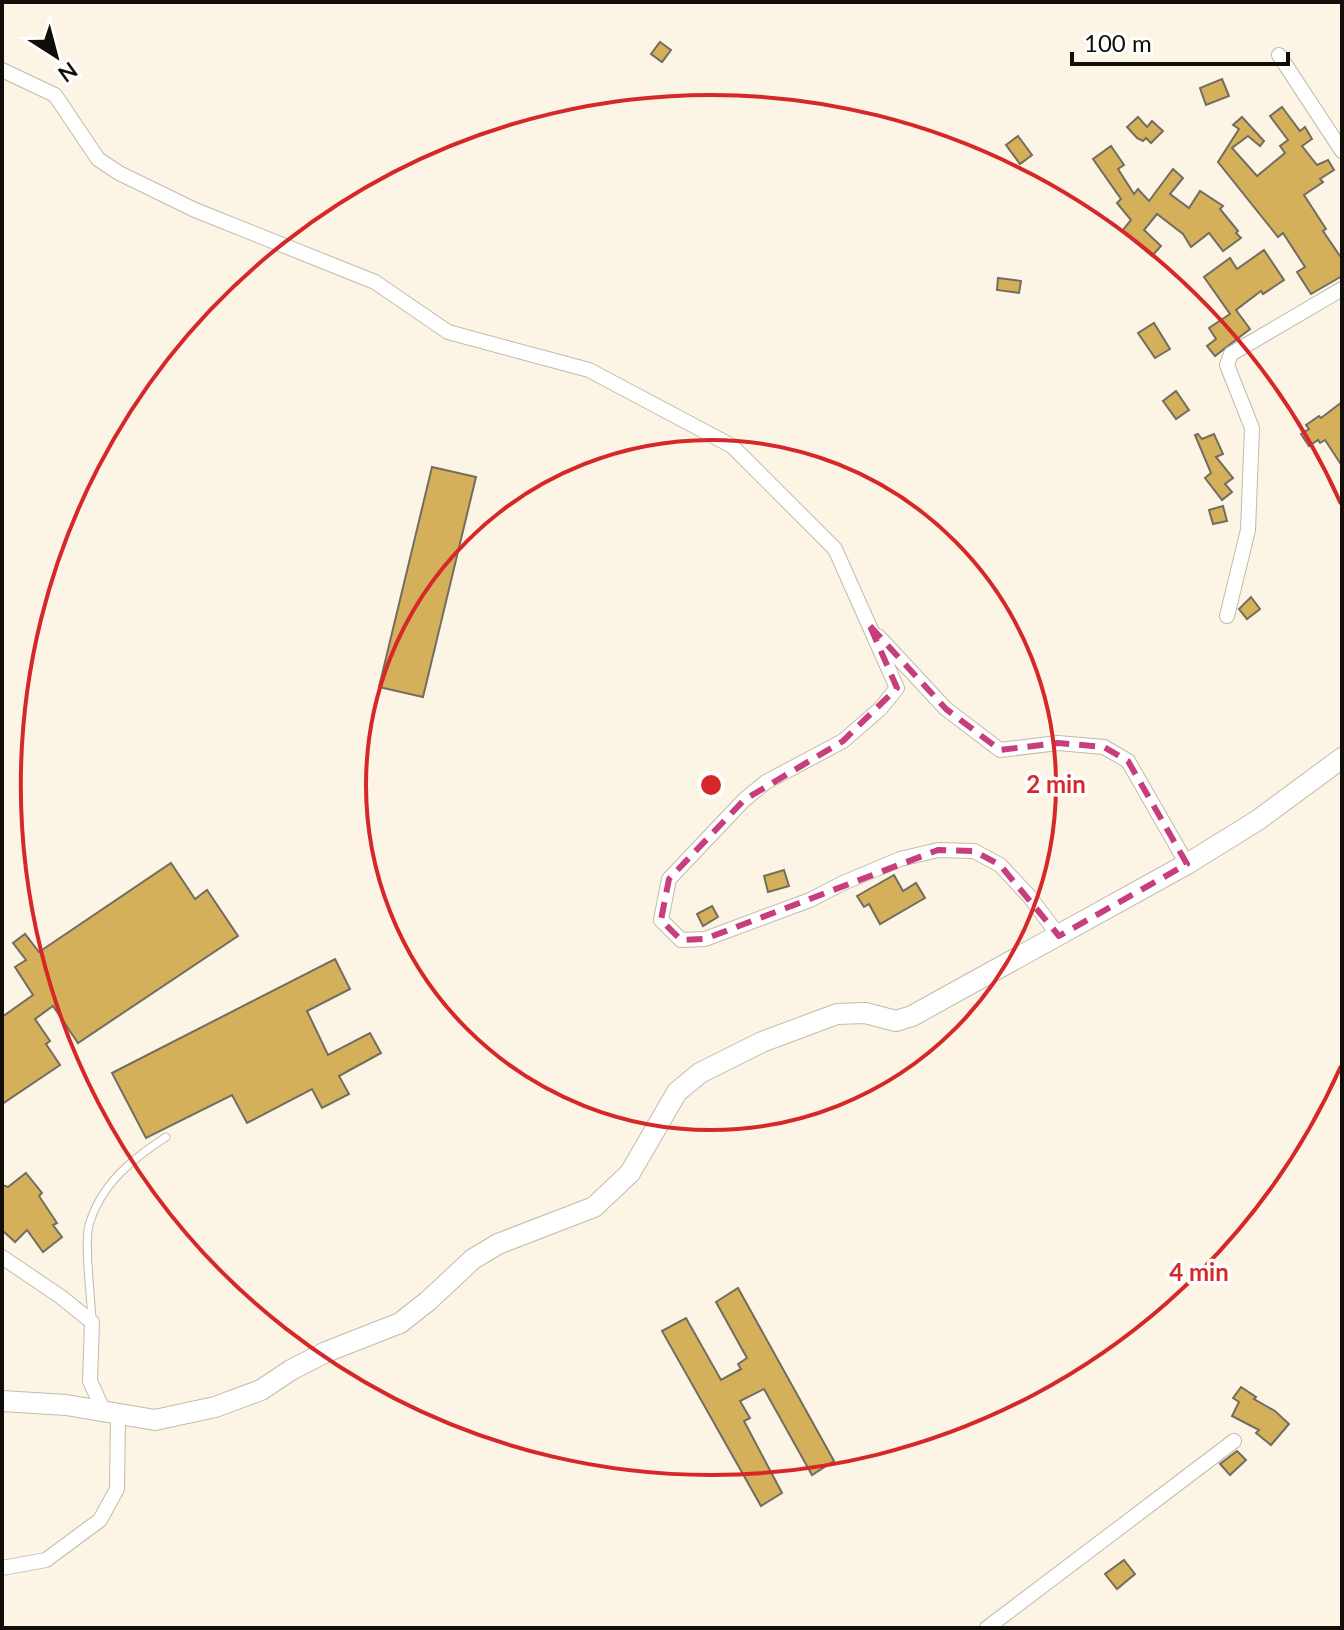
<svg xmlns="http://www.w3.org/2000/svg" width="1344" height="1630" font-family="Lato,sans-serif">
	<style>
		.building { fill: #d5b05b; stroke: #736d5f; stroke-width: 2 }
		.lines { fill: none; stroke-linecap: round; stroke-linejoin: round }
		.lane-casing { stroke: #c2bbab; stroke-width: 9 }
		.street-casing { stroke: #c2bbab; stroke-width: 16 }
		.secondary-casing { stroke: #c2bbab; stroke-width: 22 }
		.lane { stroke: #fff; stroke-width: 7 }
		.street { stroke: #fff; stroke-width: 14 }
		.secondary { stroke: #fff; stroke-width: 20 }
		.marked { fill: none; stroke: #c63e7c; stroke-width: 6; stroke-dasharray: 16 10; stroke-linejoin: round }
		.ring { fill: none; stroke: #d62828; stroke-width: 4 }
		.centre { fill: #d62828; stroke: #fff; stroke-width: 4 }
		.ring-label { font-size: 24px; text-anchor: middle; font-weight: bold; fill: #d62828; stroke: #fff; stroke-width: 7; stroke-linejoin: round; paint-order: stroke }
	</style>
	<rect width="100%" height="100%" fill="#fcf5e5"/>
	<!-- building -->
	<g class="building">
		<path d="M660,42L671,50L662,62L651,54Z"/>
		<path d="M1222,79L1229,96L1206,105L1200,88Z"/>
		<path d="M1282,107L1300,131L1305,127L1312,139L1302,146L1317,165L1328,160L1334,170L1320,179L1323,182L1304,195L1326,229L1323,231L1342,259V276L1311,294L1297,272L1305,267L1283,233L1278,237L1218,162L1239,129L1233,125L1242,117L1264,141L1260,146L1248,136L1232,148L1257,176L1285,153L1280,146L1288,140L1270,116Z"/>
		<path d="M1138,117L1147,127L1152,121L1163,131L1151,143L1146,138L1143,141L1137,138L1127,127Z"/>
		<path d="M1018,136L1032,155L1020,164L1006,145Z"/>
		<path d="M1111,146L1124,165L1118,169L1134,194L1138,189L1149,201L1173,169L1183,178L1170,194L1189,208L1200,191L1223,206L1220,209L1238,231L1236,233L1241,238L1223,251L1209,233L1191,247L1183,234L1157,214L1144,230L1161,246L1152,256L1122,231L1131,220L1117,203L1121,199L1093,159Z"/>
		<path d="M1264,250L1284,280L1263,294L1261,291L1236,310L1250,329L1215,356L1207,346L1216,339L1209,328L1230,314L1204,277L1230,258L1237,269Z"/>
		<path d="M998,278L1021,281L1019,293L997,290Z"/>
		<path d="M1154,323L1170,349L1155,358L1138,333Z"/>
		<path d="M1176,391L1189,410L1176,419L1163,401Z"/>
		<path d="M1342,402V466L1325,440L1320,443L1318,440L1309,446L1301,434L1309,429L1306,425L1319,416L1321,418Z"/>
		<path d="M1198,434L1202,439L1214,434L1223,454L1216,457L1233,478L1225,484L1232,492L1222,500L1205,478L1211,473L1195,435Z"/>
		<path d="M432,467L476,477L423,697L379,687Z"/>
		<path d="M1223,506L1227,521L1213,524L1209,510Z"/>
		<path d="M1251,597L1260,609L1247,619L1239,609Z"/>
		<path d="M171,863L195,899L207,890L238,936L78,1043L53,1006L35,1019L50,1041L46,1044L60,1065L2,1104V1017L33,995L15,967L26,960L13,943L25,934L39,952Z"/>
		<path d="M784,870L789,886L768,892L764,876Z"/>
		<path d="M894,875L903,891L916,883L925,898L880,924L869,904L864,907L857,896Z"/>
		<path d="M712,906L718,917L703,926L697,914Z"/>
		<path d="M335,959L350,989L307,1011L328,1055L370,1033L381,1053L339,1076L349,1094L322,1108L312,1089L247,1123L232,1095L146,1138L112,1073Z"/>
		<path d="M26,1173L42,1193L39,1196L57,1223L53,1225L62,1237L43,1252L27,1230L15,1242L2,1230V1185L8,1187Z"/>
		<path d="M738,1288L834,1461L812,1475L764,1389L740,1401L750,1418L744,1421L782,1493L761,1506L662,1331L686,1318L721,1380L741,1369L738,1364L747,1358L716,1302Z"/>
		<path d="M1241,1387L1256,1397L1254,1399L1275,1411L1289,1424L1271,1445L1256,1433L1259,1430L1232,1416L1239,1402L1233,1398Z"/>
		<path d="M1237,1451L1246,1460L1230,1475L1220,1464Z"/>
		<path d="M1124,1560L1135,1574L1117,1589L1105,1574Z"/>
	</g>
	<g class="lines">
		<!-- lane casing -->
		<g class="lane-casing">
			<path id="lane" d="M92,1320C91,1299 84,1241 89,1225C101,1184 132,1159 166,1137"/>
		</g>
		<!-- street casing -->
		<g class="street-casing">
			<g id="street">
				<path d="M1279,55L1342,151"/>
				<path d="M2,70L55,95L98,159L119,173L195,210L375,282L448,332L589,370L732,446L835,549L897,688L880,709L843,741L766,782L744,800L669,879L661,920L681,940L705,939L810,900L843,883L900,859L938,850L974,851L1000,865L1029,896L1059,936"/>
				<path d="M1227,616L1248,530L1252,428L1227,365L1231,354L1342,289"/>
				<path d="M878,636L946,709L1000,750L1058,743L1104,747L1128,761L1187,864"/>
				<path d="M2,1257L61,1297L92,1322L90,1381L104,1412"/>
				<path d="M2,1568L46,1560L100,1520L117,1489L118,1416"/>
				<path d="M987,1628L1234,1441"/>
			</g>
		</g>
		<!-- secondary casing -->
		<g class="secondary-casing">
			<path id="secondary" d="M2,1401L66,1405L155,1420L215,1407L261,1390L291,1370L326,1352L400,1323L428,1301L473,1259L498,1244L594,1207L630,1173L677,1092L700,1073L762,1042L837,1014L865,1013L896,1021L912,1016L1187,864L1258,820L1342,758"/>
		</g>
		<!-- lane -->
		<use href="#lane" class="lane"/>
		<!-- street -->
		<use href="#street" class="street"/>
		<!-- secondary -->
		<use href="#secondary" class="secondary"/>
	</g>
	<!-- marked area -->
	<path class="marked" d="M870,626L946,709L1000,750L1058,743L1104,747L1128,761L1187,864L1059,936L1000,865L974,851L938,850L705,939L681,940L661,920L669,879L744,800L843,741L897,688Z"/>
	<!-- distance rings -->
	<g class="ring">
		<circle cx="711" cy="785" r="345"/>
		<path d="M1341 1066A690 690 0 1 1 1341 504"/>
	</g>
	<circle cx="711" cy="785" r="12" class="centre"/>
	<g class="ring-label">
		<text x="1056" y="793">2 min</text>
		<text x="1199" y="1281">4 min</text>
	</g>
	<!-- border -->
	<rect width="1344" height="1630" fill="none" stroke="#110e09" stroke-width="8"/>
	<!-- north arrow -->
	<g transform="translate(56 56) rotate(144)" stroke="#ffffff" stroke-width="6" paint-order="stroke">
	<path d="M0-6L14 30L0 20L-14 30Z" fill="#110e09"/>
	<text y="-12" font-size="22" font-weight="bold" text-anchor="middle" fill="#110e09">N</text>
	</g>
	<!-- scale -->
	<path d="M1072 52v12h216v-12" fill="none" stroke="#110e09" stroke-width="4"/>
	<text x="1084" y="52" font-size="24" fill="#110e09" stroke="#ffffff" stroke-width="6" paint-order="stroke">100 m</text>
</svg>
